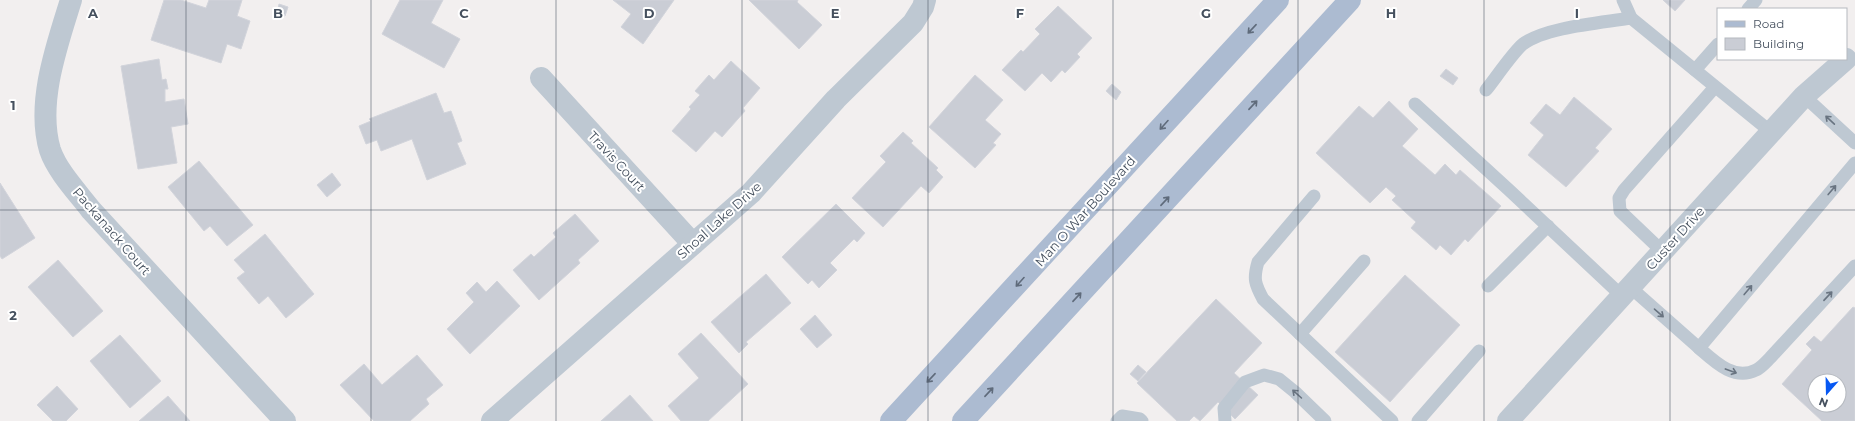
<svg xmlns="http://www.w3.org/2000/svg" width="1855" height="421" font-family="Montserrat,sans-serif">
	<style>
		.building { fill: #cacdd5; stroke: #d2d4db; fill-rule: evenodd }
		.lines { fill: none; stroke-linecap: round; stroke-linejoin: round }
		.lane { stroke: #bec8d2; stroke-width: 13 }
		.street { stroke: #bec8d2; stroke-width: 22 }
		.primary { stroke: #acbbd1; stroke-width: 22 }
		.oneway { stroke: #5f6b7b }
		.oneway2 { stroke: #697481 }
		.grid { fill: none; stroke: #45505e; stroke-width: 1; stroke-opacity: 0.55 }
		.labels { text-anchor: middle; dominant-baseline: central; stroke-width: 4; stroke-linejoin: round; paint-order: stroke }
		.street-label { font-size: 13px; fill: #45505e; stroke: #fff }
		.grid-label { font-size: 13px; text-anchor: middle; font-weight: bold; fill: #45505e; stroke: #fff; stroke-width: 4; stroke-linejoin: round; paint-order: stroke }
	</style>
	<rect width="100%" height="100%" fill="#f2efef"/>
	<!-- building -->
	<g class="building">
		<path d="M164,0H181L206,8L209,0H242L237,16L250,21L241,49L227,44L221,63L151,40Z"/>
		<path d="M400,0H443L431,23L460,39L444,68L382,34Z"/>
		<path d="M613,0H674L643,44L621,27L631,14Z"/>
		<path d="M749,0H798L797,2L822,25L799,49Z"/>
		<path d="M1663,0H1685L1675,11Z"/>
		<path d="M279,4L288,7L285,16L277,14Z"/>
		<path d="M1058,6L1092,38L1077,54L1080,57L1065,73L1062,70L1051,82L1042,73L1025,91L1002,70L1021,50L1023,52L1040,34L1035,29Z"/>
		<path d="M159,59L162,80L166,79L168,89H165V102L184,99L188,124L171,127L177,163L138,169L121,66Z"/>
		<path d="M731,61L760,88L743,108L745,111L722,137L715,131L696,152L672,131L691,109L689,107L700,95L695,91L709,75L714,80Z"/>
		<path d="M1446,69L1458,78L1453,85L1440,76Z"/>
		<path d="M975,75L1003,100L985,120L1001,134L993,143L996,145L975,168L929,127Z"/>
		<path d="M1112,84L1121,92L1116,100L1106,91Z"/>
		<path d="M436,93L444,113L451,111L462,141L457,143L466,164L427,180L412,139L381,151L377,140L366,144L359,126L371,121L369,119Z"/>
		<path d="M1574,97L1612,129L1595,148L1599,151L1566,187L1528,155L1544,135L1530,123L1546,104L1560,115Z"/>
		<path d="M1389,101L1418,129L1402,146L1435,175L1445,164L1456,175L1460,170L1501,206L1468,242L1465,239L1451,255L1440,245L1436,250L1411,228L1416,222L1392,200L1396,196L1386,187L1370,203L1316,153L1359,106L1373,118Z"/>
		<path d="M903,132L913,141L911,143L938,168L936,170L943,177L929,193L921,186L883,227L852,198L886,162L880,156Z"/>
		<path d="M199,161L253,225L227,246L210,226L204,231L168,187Z"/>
		<path d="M332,173L341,185L327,197L317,185Z"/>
		<path d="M0,183L35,238L2,259L0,256Z"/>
		<path d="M836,204L865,233L857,242L854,239L830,263L837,270L819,288L812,280L808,284L782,257Z"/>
		<path d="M575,214L599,241L578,260L580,263L539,300L513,270L531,254L534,257L556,237L553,233Z"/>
		<path d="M265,234L314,294L286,318L268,296L259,304L237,278L245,272L234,260Z"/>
		<path d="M58,260L103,311L73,337L28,287Z"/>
		<path d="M766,274L791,303L746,342L748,344L739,353L711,322Z"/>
		<path d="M1405,275L1460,325L1390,402L1335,352Z"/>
		<path d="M497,281L520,306L470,354L447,329L474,302L466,293L477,282L486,292Z"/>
		<path d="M1216,299L1262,343L1234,373L1258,395L1235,419L1218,402L1200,421L1194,416L1189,421H1177L1137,383Z"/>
		<path d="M1853,307L1855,308V421H1822L1782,384L1812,350L1806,344L1814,336L1821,342ZM1815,381H1839V405H1815Z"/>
		<path d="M815,315L832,335L817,348L800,329Z"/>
		<path d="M701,333L748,384L708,421H681L668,406L699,378L678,354Z"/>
		<path d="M120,335L161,381L130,408L90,361Z"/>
		<path d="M417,355L443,385L426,399L429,404L410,421H374L340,385L364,364L382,385Z"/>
		<path d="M1138,365L1146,372L1138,381L1130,374Z"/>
		<path d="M57,386L78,409L66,421H53L37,405Z"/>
		<path d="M630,395L653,421H601Z"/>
		<path d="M168,396L190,421H139Z"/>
	</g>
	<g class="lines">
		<!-- lane -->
		<g class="lane">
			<path d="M1623,0L1631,18L1771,132"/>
			<path d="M1748,9L1756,0"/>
			<path d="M1695,70L1718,44"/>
			<path d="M1486,90C1495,79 1513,52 1523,44C1546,27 1601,23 1631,18"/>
			<path d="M1804,96L1855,143"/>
			<path d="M1415,104L1509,190L1622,296"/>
			<path d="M1314,196L1258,262C1253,279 1255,284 1263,299L1392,421"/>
			<path d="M1663,252L1620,211L1619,198L1624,190L1715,87"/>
			<path d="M1488,286L1548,226"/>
			<path d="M1630,287L1699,348L1855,163"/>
			<path d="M1300,334L1364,261"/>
			<path d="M1699,348C1715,362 1734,381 1756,370C1761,368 1766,362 1770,358L1855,266"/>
			<path d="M1117,421L1122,416L1140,419L1142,421"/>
			<path d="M1225,421L1224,408L1245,382L1264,375L1279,379L1295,392L1325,421"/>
			<path d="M1418,421L1479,351"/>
		</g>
		<!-- street -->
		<g class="street">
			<path d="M71,0C57,45 36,103 50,150C57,171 78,193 91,210L285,421"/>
			<path d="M541,78L693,244"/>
			<path d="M492,421L751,193L836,99L913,23L923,7L925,0"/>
			<path d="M1508,421L1804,96L1846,59"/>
		</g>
		<!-- primary -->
		<g class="primary">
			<path d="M891,421L1278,0"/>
			<path d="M963,421L1350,0"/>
		</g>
	</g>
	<!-- one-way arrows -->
	<defs><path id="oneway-shaft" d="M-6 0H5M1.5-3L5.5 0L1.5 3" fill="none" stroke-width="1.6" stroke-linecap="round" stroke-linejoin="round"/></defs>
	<g class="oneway">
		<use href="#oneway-shaft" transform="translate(1252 29) rotate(133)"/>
		<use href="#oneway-shaft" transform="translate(1253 105) rotate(-47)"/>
		<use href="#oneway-shaft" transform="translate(1164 125) rotate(132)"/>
		<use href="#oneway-shaft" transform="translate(1165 201) rotate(-47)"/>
		<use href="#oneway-shaft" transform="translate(1020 282) rotate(132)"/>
		<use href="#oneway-shaft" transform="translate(1077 297) rotate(-47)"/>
		<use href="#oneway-shaft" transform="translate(931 378) rotate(133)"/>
		<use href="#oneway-shaft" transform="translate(989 392) rotate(-47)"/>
	</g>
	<g class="oneway2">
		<use href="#oneway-shaft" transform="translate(1830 120) rotate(-137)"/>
		<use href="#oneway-shaft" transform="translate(1832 190) rotate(-50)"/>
		<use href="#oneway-shaft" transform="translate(1748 290) rotate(-50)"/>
		<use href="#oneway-shaft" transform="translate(1828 296) rotate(-47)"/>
		<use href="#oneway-shaft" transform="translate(1659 313) rotate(41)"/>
		<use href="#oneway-shaft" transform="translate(1731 371) rotate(20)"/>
		<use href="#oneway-shaft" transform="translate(1297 394) rotate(-138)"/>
	</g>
	<!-- grid -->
	<path class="grid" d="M186,0V421M371,0V421M556,0V421M742,0V421M928,0V421M1113,0V421M1298,0V421M1484,0V421M1670,0V421M0,210H1855"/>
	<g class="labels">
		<!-- street labels -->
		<g class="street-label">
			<text transform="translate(617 161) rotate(47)">Travis Court</text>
			<text transform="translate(1085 211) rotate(-48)">Man O War Boulevard</text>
			<text transform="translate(719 220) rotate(-42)">Shoal Lake Drive</text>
			<text transform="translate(112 231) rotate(49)">Packanack Court</text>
			<text transform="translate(1675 238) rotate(-48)">Custer Drive</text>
		</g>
	</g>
	<g class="grid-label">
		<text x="93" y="18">A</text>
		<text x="278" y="18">B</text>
		<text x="464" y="18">C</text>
		<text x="649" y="18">D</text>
		<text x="835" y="18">E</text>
		<text x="1020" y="18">F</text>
		<text x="1206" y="18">G</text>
		<text x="1391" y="18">H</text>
		<text x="1577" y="18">I</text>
		<text x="13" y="110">1</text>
		<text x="13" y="320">2</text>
	</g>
	<!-- legend -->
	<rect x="1717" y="8" width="130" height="52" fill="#ffffff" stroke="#b5b9bf"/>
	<rect x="1725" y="21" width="20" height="6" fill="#acbbd1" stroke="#b5b9bf"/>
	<text x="1753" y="28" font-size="12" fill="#45505e">Road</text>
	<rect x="1725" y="38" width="20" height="12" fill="#cacdd5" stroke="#b5b9bf"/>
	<text x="1753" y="48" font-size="12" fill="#45505e">Building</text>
	<!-- north arrow -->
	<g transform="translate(1827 393) rotate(200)"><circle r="19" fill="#ffffff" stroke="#b5b9bf"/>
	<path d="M0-3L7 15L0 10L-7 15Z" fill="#0758f3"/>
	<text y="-6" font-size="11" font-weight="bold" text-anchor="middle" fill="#45505e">N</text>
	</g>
</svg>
